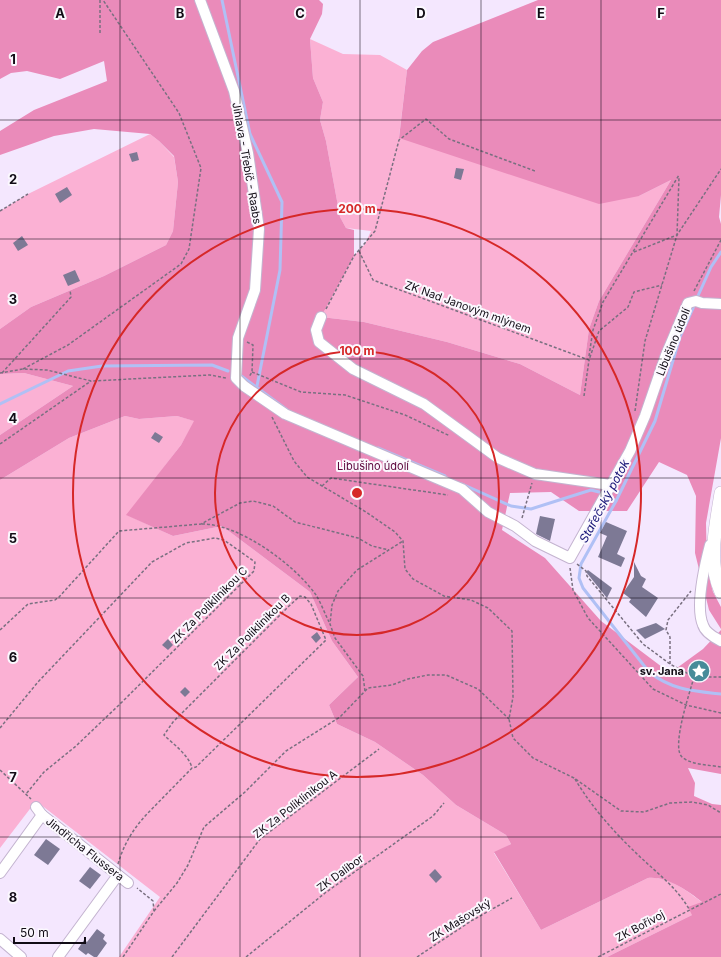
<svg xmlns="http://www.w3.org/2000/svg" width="721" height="957" font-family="Inter,sans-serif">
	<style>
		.green { fill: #fbb1d4 }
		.forest { fill: #ea8bba }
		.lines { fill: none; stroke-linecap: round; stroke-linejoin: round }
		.stream { stroke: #b0c0f5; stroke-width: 3 }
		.building { fill: #7d7995 }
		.minor-casing { stroke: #c4b4d0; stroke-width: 12 }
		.major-casing { stroke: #c4b4d0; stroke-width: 14 }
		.path { stroke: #797080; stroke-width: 1.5; stroke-dasharray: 3 2; stroke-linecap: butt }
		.minor { stroke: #fff; stroke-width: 10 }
		.major { stroke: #fff; stroke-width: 13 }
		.grid { fill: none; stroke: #110c15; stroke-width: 1; stroke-opacity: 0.55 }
		.ring { fill: none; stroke: #d62828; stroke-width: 2 }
		.labels { text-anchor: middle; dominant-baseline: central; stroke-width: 4; stroke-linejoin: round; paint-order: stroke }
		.street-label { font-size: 11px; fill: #110c15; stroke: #fbf8fe }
		.park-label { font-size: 11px; fill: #5c063c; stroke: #fbf8fe }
		.poi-label { font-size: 11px; font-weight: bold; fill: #110c15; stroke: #fbf8fe; text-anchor: end }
		.water-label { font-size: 12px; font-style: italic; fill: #161376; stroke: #fbf8fe }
		.grid-label { font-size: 13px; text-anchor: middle; font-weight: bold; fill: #110c15; stroke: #fbf8fe; stroke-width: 4; stroke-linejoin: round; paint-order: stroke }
		.centre { fill: #d62828; stroke: #fbf8fe; stroke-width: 2 }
		.ring-label { font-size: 12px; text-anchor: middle; font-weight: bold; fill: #d62828; stroke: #fbf8fe; stroke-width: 4; stroke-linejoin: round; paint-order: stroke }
	</style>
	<rect width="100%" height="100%" fill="#f4e7fe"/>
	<!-- green -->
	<g class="green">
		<path d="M310,39L343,54L380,55L407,70L399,137L639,196L671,180L599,301L589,329L580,395L520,364L447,342L364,322L321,317L354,256L365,244L371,231L346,228L340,217L326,141L320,120L323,102L313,78Z"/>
		<path d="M150,134L159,141L174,157L178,182L173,231L166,245L104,276L31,307L0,329V211L28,194Z"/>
		<path d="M24,373L73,386L0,435V374Z"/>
		<path d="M125,416L139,419L177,416L195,421L181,445L127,515L173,536L222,526L310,592L332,641L358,677L329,705L337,724L375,742L423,775L456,805L506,835L511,844L494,853L541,930L648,878C668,875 687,891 702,902L692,915L607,957H119L160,897L36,801L0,848V480L69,438Z"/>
	</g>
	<!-- forest -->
	<path class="forest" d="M0,0H319L323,4L322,14L310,39L313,78L323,102L320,120L326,141L340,217L346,228L354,230V256L321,317L364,322L447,342L520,364L580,395L589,329L599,301L671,180L639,196L599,204L399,138L407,70L422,51L433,42L538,0H721V195L719,217L721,224V438L706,523L707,569L713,592L721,607V629L709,610L695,553L696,496L687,475L659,462L627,511H579L551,492L510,493L502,530L545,558L601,621L670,673L703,649L721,630V774L688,768L695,783L694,796L712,804L721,805V957H607L692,915L688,907L702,902C688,891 667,876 648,878L541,930L494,852L511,844L506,835L456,805L423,775L375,742L337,724L329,705L358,677L332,641L310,592L222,526L173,536L126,515L181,445L194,421L177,416L139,419L125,416L69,438L0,480V435L73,386L24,373L0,374V329L31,307L104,276L166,245L173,231L178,182L174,156L159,141L150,134L94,129L54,136L0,155V131L34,110L107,81L104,61L60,79L27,71L11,73L0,79Z"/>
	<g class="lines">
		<!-- stream -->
		<g class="stream">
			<path d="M222,0L250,134L282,202L280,270L257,386"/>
			<path d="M697,298L711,267L721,252"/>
			<path d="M695,304L680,337L655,421L616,501L581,564L579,578L583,588L649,672C672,690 693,691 721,694"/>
			<path d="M240,375L290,412"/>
			<path d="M0,404L68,371L102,366L212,365L228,371"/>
			<path d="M378,448L445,476"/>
			<path d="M462,484L511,506L531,509L591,490L599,492"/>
			<path d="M611,498L616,501"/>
		</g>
	</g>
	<!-- building -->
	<g class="building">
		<path d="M137,152L139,160L132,162L129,154Z"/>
		<path d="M456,168L464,169L461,180L454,178Z"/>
		<path d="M67,187L72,195L60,203L55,194Z"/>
		<path d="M22,236L28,245L18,251L13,243Z"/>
		<path d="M75,270L80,281L68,286L63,275Z"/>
		<path d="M155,432L163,437L159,443L151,438Z"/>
		<path d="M540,516L555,519L550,541L536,534Z"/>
		<path d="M606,522L627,531L617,554L625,558L621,567L598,557L607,536L600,533Z"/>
		<path d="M634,562L641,576L646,579L642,587L658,598L646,617L629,602L631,599L623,593L634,577Z"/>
		<path d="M588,570L612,588L607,598L586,572Z"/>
		<path d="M656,623L665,629L645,639L636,630Z"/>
		<path d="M317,632L321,638L316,643L311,637Z"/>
		<path d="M168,639L173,645L168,650L162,645Z"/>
		<path d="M185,687L190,692L185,697L180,692Z"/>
		<path d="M46,839L60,849L48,865L34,855Z"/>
		<path d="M90,867L101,875L90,889L79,881Z"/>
		<path d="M435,869L442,877L436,883L429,875Z"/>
		<path d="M97,929L105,935L103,939L107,943L97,957H94L88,953L86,955L78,949L84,940L87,942Z"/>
	</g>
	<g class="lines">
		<!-- minor casing -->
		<g class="minor-casing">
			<g id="minor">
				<path d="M200,0L234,91L248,153L259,229L255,290L238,338L236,378L244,386L285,414L462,489L488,512L515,526L535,541L570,558L630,451L645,416L666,355L688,303L696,301L702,303L721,304"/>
				<path d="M321,317L316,330L319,342L353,369L424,404L498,458L535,474L610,485"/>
				<path d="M710,545C705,564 695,606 703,625C705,632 715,638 721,641"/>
				<path d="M36,807L42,815"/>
				<path d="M0,873L42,815L128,883"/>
				<path d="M0,939L21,957"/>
				<path d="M58,957L118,875"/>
			</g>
		</g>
		<!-- major casing -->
		<g class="major-casing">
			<path id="major" d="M721,493C716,526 707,561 721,592"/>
		</g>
		<!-- path -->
		<g class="path">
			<path d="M100,0V34"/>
			<path d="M0,211L28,194"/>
			<path d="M359,251L373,280L589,360L599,331L628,307L634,292L662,285"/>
			<path d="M634,252L677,235L679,177"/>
			<path d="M694,291L721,240"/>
			<path d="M326,309L354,256L375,231L399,140L426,119L449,139L535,171"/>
			<path d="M247,342L253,345L252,372L249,377"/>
			<path d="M589,356L593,330L603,302L679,175"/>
			<path d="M23,369L68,345L181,264L189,249L201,168L179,113L103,0"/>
			<path d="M252,372L301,392L345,395L405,415L450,436"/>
			<path d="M0,373L23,369L47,370L91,381L210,375L226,378"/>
			<path d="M2,373L71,297L70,290"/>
			<path d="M584,396L589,360"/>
			<path d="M635,411L645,341L677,235L721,169"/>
			<path d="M272,417L294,461L307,477L366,512L395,532L403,541L405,569L413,579L444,596L471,600L488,608L512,631L513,697L509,719L513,738L533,758L574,778L621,811L644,812L670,803L692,802L708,805L721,813"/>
			<path d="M0,444L91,381"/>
			<path d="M322,486L331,478L448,495"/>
			<path d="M522,518L532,483"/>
			<path d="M202,524C240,524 295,565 316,595C321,603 325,614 329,622"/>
			<path d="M577,564L586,571L587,576L643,644L670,664L694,677H721"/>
			<path d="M570,568L573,590L588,618L653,689L686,705L721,713"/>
			<path d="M0,630L28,604L55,600L59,597L119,531L201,524L240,503L253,501L273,506L295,522L358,538L372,546L389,550"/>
			<path d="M670,664V637L666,630L668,620L691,591"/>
			<path d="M694,677C690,692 671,747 682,757C691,765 710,765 721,767"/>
			<path d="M365,691L363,676L335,638L330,624L332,605L338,591L357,570L403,541"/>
			<path d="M0,728L38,682L152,562L186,543L215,538L224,540L255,562L254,571L120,704L76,746L44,772L26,794"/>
			<path d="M0,770L31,799"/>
			<path d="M575,779C591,806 612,830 634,851C653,870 676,886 689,909"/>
			<path d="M118,864C123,846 133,829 146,815L192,768L196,767L326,640L311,604L305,597L300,596L289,606L173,722L164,735C173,744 189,755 192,768"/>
			<path d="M154,911L177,883L188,865L204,827L245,792L286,751L340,717L368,688L392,685L408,679L428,675H446L478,689L509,719"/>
			<path d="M123,957L154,911L153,901L137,888"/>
			<path d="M172,957L260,839L379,749"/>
			<path d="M246,957L325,893L433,816L444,803"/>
			<path d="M417,957L471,921L512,898"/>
			<path d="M598,957L721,894"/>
		</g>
		<!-- minor -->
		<use href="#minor" class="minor"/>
		<!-- major -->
		<use href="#major" class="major"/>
	</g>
	<!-- grid -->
	<path class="grid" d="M120,0V957M240,0V957M360,0V957M481,0V957M601,0V957M0,120H721M0,239H721M0,359H721M0,478H721M0,598H721M0,718H721M0,837H721"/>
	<!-- distance rings -->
	<g class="ring">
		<circle cx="357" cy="493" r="142"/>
		<circle cx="357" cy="493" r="284"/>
	</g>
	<!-- icons -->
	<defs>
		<g id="sight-disc" transform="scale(1.15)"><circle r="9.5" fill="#478b99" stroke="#fbf8fe"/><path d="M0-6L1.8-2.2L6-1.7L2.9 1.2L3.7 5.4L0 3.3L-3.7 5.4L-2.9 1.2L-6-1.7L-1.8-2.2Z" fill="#fff"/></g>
	</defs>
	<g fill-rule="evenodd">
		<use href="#sight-disc" x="699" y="671"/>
	</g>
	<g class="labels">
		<!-- street labels -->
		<g class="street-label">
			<text transform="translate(247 163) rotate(80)">Jihlava - Třebíč - Raabs</text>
			<text transform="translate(468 307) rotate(20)">ZK Nad Janovým mlýnem</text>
			<text transform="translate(673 342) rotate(-68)">Libušino údolí</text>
			<text transform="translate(209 605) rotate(-45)">ZK Za Poliklinikou C</text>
			<text transform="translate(252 632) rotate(-45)">ZK Za Poliklinikou B</text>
			<text transform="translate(295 804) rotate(-38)">ZK Za Poliklinikou A</text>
			<text transform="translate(85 849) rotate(38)">Jindřicha Flussera</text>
			<text transform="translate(340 873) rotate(-36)">ZK Dalibor</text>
			<text transform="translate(460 920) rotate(-32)">ZK Mašovský</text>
			<text transform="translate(640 926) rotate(-28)">ZK Bořivoj</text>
		</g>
		<!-- park labels -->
		<g class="park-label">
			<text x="373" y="466">Libušino údolí</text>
		</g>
		<!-- poi labels -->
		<g class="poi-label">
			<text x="684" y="671">sv. Jana</text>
		</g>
		<!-- water labels -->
		<g class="water-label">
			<text transform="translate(604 501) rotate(-62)">Stařečský potok</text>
		</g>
	</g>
	<g class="grid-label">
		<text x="60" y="18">A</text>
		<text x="180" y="18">B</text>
		<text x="300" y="18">C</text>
		<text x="421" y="18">D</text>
		<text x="541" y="18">E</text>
		<text x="661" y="18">F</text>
		<text x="13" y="64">1</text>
		<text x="13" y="184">2</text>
		<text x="13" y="304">3</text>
		<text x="13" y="423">4</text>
		<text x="13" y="543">5</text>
		<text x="13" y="662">6</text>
		<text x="13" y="782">7</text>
		<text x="13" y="902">8</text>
	</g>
	<circle cx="357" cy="493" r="6" class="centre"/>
	<g class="ring-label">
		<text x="357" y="213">200 m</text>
		<text x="357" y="355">100 m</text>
	</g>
	<!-- scale -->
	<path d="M14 937v6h71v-6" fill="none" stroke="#110c15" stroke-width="2"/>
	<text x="20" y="937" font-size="12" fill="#110c15" stroke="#fbf8fe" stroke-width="3" paint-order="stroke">50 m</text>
</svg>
